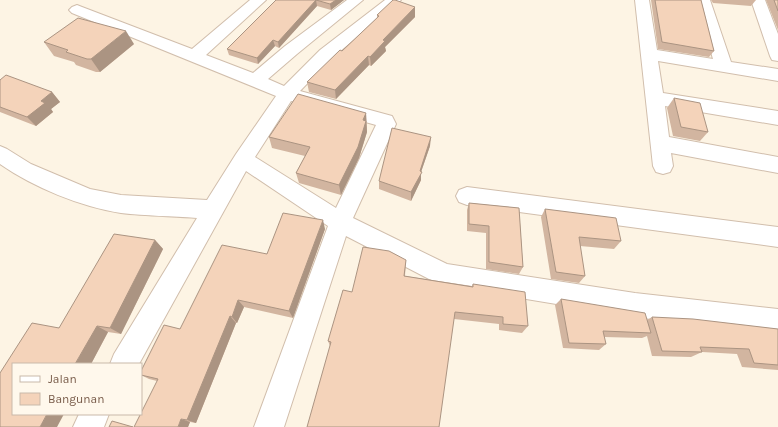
<svg xmlns="http://www.w3.org/2000/svg" width="778" height="427" font-family="Karla,sans-serif">
	<style>
		.lines { fill: none; stroke-linecap: round; stroke-linejoin: round }
		.street-casing { stroke: #d1beac; stroke-width: 2 }
		.street { fill: #fff; fill-rule: evenodd }
		.wall { fill: #d2b5a0 }
		.shaded-wall { fill: #ab9482 }
		.building { fill: #f4d3ba; stroke: #ab9482 }
	</style>
	<rect width="100%" height="100%" fill="#fdf4e4"/>
	<g class="lines">
		<!-- street casing -->
		<g class="street-casing">
			<g id="street">
				<path d="M250,0H266L206,55L253,73L285,46L347,0H363L297,54L268,79L284,86L320,50L385,0H401L332,58L300,91L392,116L396,124L353,218L447,264L635,293L778,309V335L635,317L447,286L429,279L346,236L284,427H254L328,226L246,171L139,364H110L114,354L197,218C172,216 146,216 121,213C81,207 33,187 0,164V146L7,149L31,164L90,189L121,195L207,200L236,154L276,96L72,13L69,10L72,7L77,5L82,7L192,49ZM291,101L376,125L336,208L255,157Z"/>
				<path d="M635,0H649L657,50L713,59L696,0H710L731,62L778,69V81L658,61L663,93L778,111V125L665,106L669,137L778,157V173L671,153L673,166L670,172L663,174L656,172L653,166Z"/>
				<path d="M751,0H765L778,34V61L772,60L770,56Z"/>
				<path d="M467,187L778,227V247L467,205L459,202L456,196L459,190Z"/>
				<path d="M79,414H109L104,427H73Z"/>
			</g>
		</g>
		<!-- street -->
		<use href="#street" class="street"/>
	</g>
	<!-- wall -->
	<g class="wall">
		<path d="M276,0H344L331,10L317,6L279,48L275,46L258,64L229,55L227,49Z"/>
		<path d="M651,0H701L714,51L709,57L658,49Z"/>
		<path d="M711,0H756L751,6L713,3Z"/>
		<path d="M766,0H778V30Z"/>
		<path d="M377,15L415,17L385,47L386,51L371,66L369,65L336,99L309,92L307,82L342,51L377,18Z"/>
		<path d="M44,42L134,44L100,72H96L76,65L74,62L54,56Z"/>
		<path d="M0,80L52,92L60,102L51,109L53,112L36,126L0,112Z"/>
		<path d="M674,98L708,132L700,141L673,136L667,108Z"/>
		<path d="M366,113L367,132L359,158L341,195L299,183L296,173L305,156L272,148L269,137Z"/>
		<path d="M430,146L421,172V180L411,201L379,189V181Z"/>
		<path d="M469,203L519,208L523,267L519,274L486,269V233L467,231V210Z"/>
		<path d="M545,209L621,241L614,249L580,246L585,276L579,283L551,279L541,217Z"/>
		<path d="M325,229L293,318L244,307L237,323H236L196,423L190,422L188,427L157,381L149,379L141,375V371L180,329L267,254Z"/>
		<path d="M155,240L163,249L121,334L108,332L91,364L59,328Z"/>
		<path d="M406,260L405,276L472,286L473,284L528,326L522,333L499,330V324L454,319L330,346L328,341L352,292Z"/>
		<path d="M561,299L647,320L652,317L778,329V370L742,367L737,354L702,352L691,357L652,356L647,336L642,338L604,337L606,344L599,350L563,348L555,305Z"/>
	</g>
	<!-- shaded-wall -->
	<g class="shaded-wall">
		<path d="M316,0L317,6L279,48L278,42Z"/>
		<path d="M336,0H344L331,10L330,4Z"/>
		<path d="M415,7V17L385,47L386,51L371,66L370,57L383,40Z"/>
		<path d="M126,31L134,44L100,72L91,59Z"/>
		<path d="M273,40L275,46L258,64L257,58Z"/>
		<path d="M368,56L369,65L336,99L335,90Z"/>
		<path d="M52,92L60,102L51,109L53,112L36,126L27,117L41,101Z"/>
		<path d="M366,113L367,132L359,158L341,195L339,185L363,120Z"/>
		<path d="M431,137L430,146L421,172V180L411,201V192Z"/>
		<path d="M323,220L325,229L293,318L289,311Z"/>
		<path d="M155,240L163,249L121,334L110,328Z"/>
		<path d="M238,300L244,307L237,323L232,317Z"/>
		<path d="M230,316L236,323L196,423L187,420Z"/>
		<path d="M97,326L108,332L91,364H75Z"/>
		<path d="M47,414H64L57,427H40Z"/>
		<path d="M181,419L190,422L188,427H178Z"/>
	</g>
	<!-- building -->
	<g class="building">
		<path d="M276,0H336L330,4L316,0L278,42L273,40L257,58L227,49Z"/>
		<path d="M393,0H395L415,7L383,40L385,41L370,57L368,56L335,90L307,82L340,50L342,51L379,16L377,15Z"/>
		<path d="M655,0H701L714,51L662,42Z"/>
		<path d="M774,0H778V11Z"/>
		<path d="M78,18L126,31L91,59H87L66,52L68,50L44,42Z"/>
		<path d="M6,75L52,92L41,101L45,103L27,117L0,107V80Z"/>
		<path d="M298,94L366,113L363,120L366,121L358,147L339,185L296,173L310,147L269,137Z"/>
		<path d="M674,98L700,103L708,132L681,127Z"/>
		<path d="M392,128L431,137L420,171L422,172L411,192L379,181Z"/>
		<path d="M469,203L519,208L523,267L489,262V226L469,224Z"/>
		<path d="M545,209L616,218L621,241L579,237L585,276L556,272Z"/>
		<path d="M283,213L323,220L289,311L238,300L232,317L230,316L187,420L181,419L178,427H134L158,379L141,375V371L164,325L180,329L222,245L267,254Z"/>
		<path d="M114,234L155,240L110,328L97,326L75,364H13V414H47L40,427H0V373L32,323L59,328Z"/>
		<path d="M363,247L389,251L406,260L404,276L473,287V284L525,292L528,326L503,324V317L455,312L439,427H307L331,342L328,341L343,290L352,292Z"/>
		<path d="M561,299L645,313L651,333L603,331L606,344L569,343Z"/>
		<path d="M652,317L693,319L778,329V365L754,363L749,349L700,347L702,352L662,351Z"/>
		<path d="M112,421L133,427H109Z"/>
	</g>
	<!-- legend -->
	<rect x="12" y="363" width="130" height="52" fill="#fff8ec" stroke="#c9b9aa"/>
	<rect x="20" y="376" width="20" height="6" fill="#ffffff" stroke="#c9b9aa"/>
	<text x="48" y="383" font-size="12" fill="#775a48">Jalan</text>
	<rect x="20" y="393" width="20" height="12" fill="#f4d3ba" stroke="#c9b9aa"/>
	<text x="48" y="403" font-size="12" fill="#775a48">Bangunan</text>
</svg>
